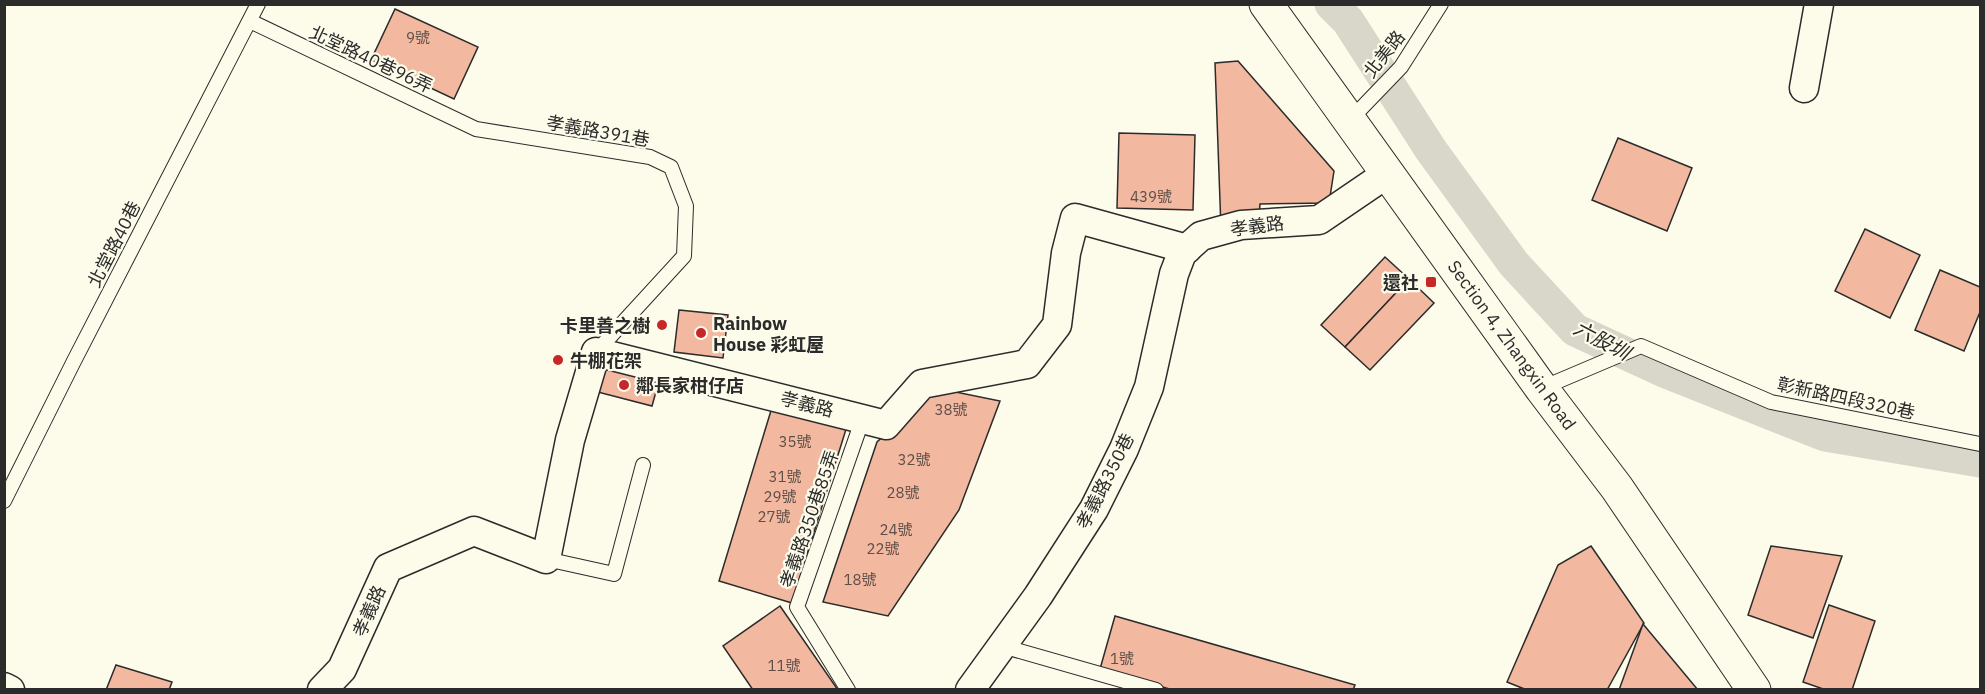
<svg xmlns="http://www.w3.org/2000/svg" width="1985" height="694" font-family="'IBM Plex Sans','Noto Sans TC',sans-serif">
	<style>
		.lines { fill: none; stroke-linecap: round; stroke-linejoin: round }
		.canal { stroke: #d8d7c9; stroke-width: 33 }
		.building { fill: #f2b8a0; stroke: #2b2b2b; stroke-width: 1.5 }
		.lane-casing { stroke: #2b2b2b; stroke-width: 16 }
		.street-casing { stroke: #2b2b2b; stroke-width: 31 }
		.secondary-casing { stroke: #2b2b2b; stroke-width: 35 }
		.lane { stroke: #fdfbea; stroke-width: 14 }
		.street { stroke: #fdfbea; stroke-width: 28 }
		.secondary { stroke: #fdfbea; stroke-width: 33 }
		.poi-dot { fill: #c62828; stroke: #fdfbea; stroke-width: 2 }
		.labels { text-anchor: middle; dominant-baseline: central; stroke-width: 4.5; stroke-linejoin: round; paint-order: stroke }
		.number-label { font-size: 15px; fill: #5d4e48 }
		.street-label { font-size: 18px; fill: #2b2b2b; stroke: #fdfbea }
		.poi-label { font-size: 18px; font-weight: bold; fill: #2b2b2b; stroke: #fdfbea; text-anchor: start }
		.water-label { font-size: 20px; font-style: italic; fill: #2b2b2b; stroke: #fdfbea }
	</style>
	<rect width="100%" height="100%" fill="#fdfbea"/>
	<g class="lines">
		<!-- canal -->
		<path class="canal" d="M1331,4L1348,21L1431,150L1514,264L1575,330L1666,372L1825,435L1980,461"/>
	</g>
	<!-- building -->
	<g class="building">
		<path d="M395,9L478,47L454,99L371,60Z"/>
		<path d="M1238,61L1334,171L1329,203L1260,204L1258,228L1221,229L1215,63Z"/>
		<path d="M1119,133L1195,135L1193,210L1117,208Z"/>
		<path d="M1618,138L1692,168L1667,231L1592,200Z"/>
		<path d="M1865,229L1920,255L1890,318L1835,291Z"/>
		<path d="M1385,257L1409,279L1345,347L1321,325Z"/>
		<path d="M1940,270L1980,287V312L1964,351L1915,330Z"/>
		<path d="M1409,279L1434,303L1370,370L1345,347Z"/>
		<path d="M679,310L728,315L723,358L674,352Z"/>
		<path d="M597,366L659,381L652,406L590,390Z"/>
		<path d="M936,388L1000,401L959,510L888,616L823,602L877,442Z"/>
		<path d="M773,404L847,426L792,603L719,581Z"/>
		<path d="M1591,546L1644,623L1607,690H1527L1507,682L1558,565Z"/>
		<path d="M1771,546L1842,556L1813,638L1748,615Z"/>
		<path d="M1829,605L1875,621L1852,690H1826L1803,682Z"/>
		<path d="M780,606L838,690H753L723,646Z"/>
		<path d="M1115,616L1355,685L1353,690H1173L1100,669Z"/>
		<path d="M1643,624L1698,690H1619Z"/>
		<path d="M116,665L172,682L169,690H106Z"/>
	</g>
	<g class="lines">
		<!-- lane casing -->
		<g class="lane-casing">
			<g id="lane">
				<path d="M250,21L476,129L650,157L671,167L686,206L684,256L596,352"/>
				<path d="M1350,120L1401,67L1441,4"/>
				<path d="M1542,388L1641,346L1771,402L1980,444"/>
				<path d="M4,501L74,361L258,4"/>
				<path d="M546,559L614,574L643,465"/>
				<path d="M1002,646L1156,690"/>
				<path d="M848,690L797,607L863,418"/>
			</g>
		</g>
		<!-- street casing -->
		<g class="street-casing">
			<g id="street">
				<path d="M1804,88L1819,4"/>
				<path d="M4,687L10,690"/>
				<path d="M322,690L342,669L388,568L474,531L546,559L570,440L596,352L886,425L922,384L1027,364L1057,325L1066,253L1075,218L1187,249"/>
				<path d="M970,690L1038,596L1094,509L1124,449L1149,387L1174,274L1182,253L1201,236L1241,225L1319,220L1388,173"/>
			</g>
		</g>
		<!-- secondary casing -->
		<g class="secondary-casing">
			<path id="secondary" d="M1266,4L1542,389L1617,488L1754,690"/>
		</g>
		<!-- lane -->
		<use href="#lane" class="lane"/>
		<!-- street -->
		<use href="#street" class="street"/>
		<!-- secondary -->
		<use href="#secondary" class="secondary"/>
	</g>
	<!-- markers -->
	<g class="poi-dot">
		<rect x="1425" y="276" width="12" height="12" rx="3"/>
		<circle cx="662" cy="325" r="6"/>
		<circle cx="701" cy="333" r="6"/>
		<circle cx="558" cy="360" r="6"/>
		<circle cx="624" cy="385" r="6"/>
	</g>
	<g class="labels">
		<!-- number labels -->
		<g class="number-label">
			<text x="418" y="37">9號</text>
			<text x="1151" y="196">439號</text>
			<text x="951" y="409">38號</text>
			<text x="795" y="441">35號</text>
			<text x="914" y="459">32號</text>
			<text x="785" y="476">31號</text>
			<text x="903" y="492">28號</text>
			<text x="780" y="496">29號</text>
			<text x="774" y="516">27號</text>
			<text x="896" y="529">24號</text>
			<text x="883" y="548">22號</text>
			<text x="860" y="579">18號</text>
			<text x="1122" y="658">1號</text>
			<text x="784" y="665">11號</text>
		</g>
		<!-- street labels -->
		<g class="street-label">
			<text transform="translate(1384 54) rotate(-52)">北美路</text>
			<text transform="translate(371 59) rotate(25)">北堂路40巷96弄</text>
			<text transform="translate(598 131) rotate(10)">孝義路391巷</text>
			<text transform="translate(1257 226) rotate(-7)">孝義路</text>
			<text transform="translate(114 244) rotate(-63)">北堂路40巷</text>
			<text transform="translate(1512 345) rotate(54)">Section 4, Zhangxin Road</text>
			<text transform="translate(1846 398) rotate(12)">彰新路四段320巷</text>
			<text transform="translate(807 404) rotate(14)">孝義路</text>
			<text transform="translate(1105 481) rotate(-63)">孝義路350巷</text>
			<text transform="translate(809 519) rotate(-71)">孝義路350巷85弄</text>
			<text transform="translate(369 611) rotate(-66)">孝義路</text>
		</g>
		<!-- poi labels -->
		<g class="poi-label">
			<text x="1419" y="282" text-anchor="end">還社</text>
			<text x="713" y="323">Rainbow<tspan x="713" dy="21">House 彩虹屋</tspan></text>
			<text x="650" y="325" text-anchor="end">卡里善之樹</text>
			<text x="570" y="360">牛棚花架</text>
			<text x="636" y="385">鄰長家柑仔店</text>
		</g>
		<!-- water labels -->
		<g class="water-label">
			<text transform="translate(1602 340) rotate(28)">六股圳</text>
		</g>
	</g>
	<!-- border -->
	<rect width="1985" height="694" fill="none" stroke="#2b2b2b" stroke-width="12"/>
</svg>
